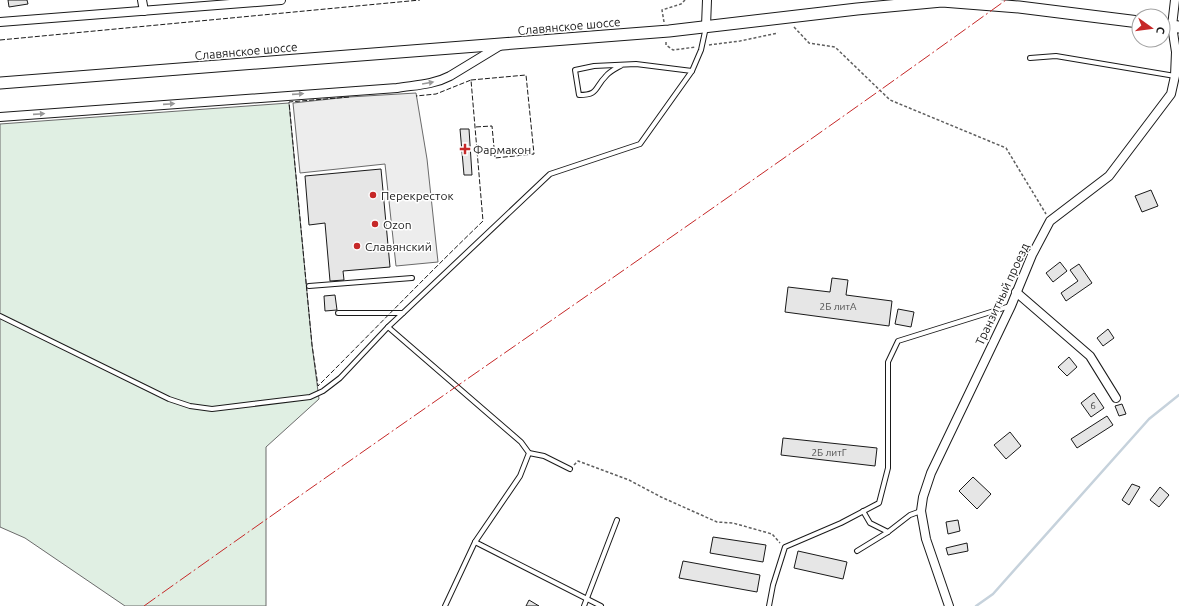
<svg xmlns="http://www.w3.org/2000/svg" width="1179" height="606" font-family="Ubuntu,sans-serif">
	<style>
		.green { fill: #e0efe3; stroke: #6a6a6a }
		.parking { fill: #ededed; stroke: #6a6a6a }
		.lines { fill: none; stroke-linecap: round; stroke-linejoin: round }
		.stream { stroke: #c6d2dc; stroke-width: 2.5 }
		.building { fill: #e6e6e6; stroke: #1a1a1a }
		.lane-casing { stroke: #1a1a1a; stroke-width: 6 }
		.street-casing { stroke: #1a1a1a; stroke-width: 10 }
		.secondary-casing { stroke: #1a1a1a; stroke-width: 13 }
		.path { stroke: #5f5f5f; stroke-width: 1.5; stroke-dasharray: 3 2; stroke-linecap: butt }
		.lane { stroke: #fff; stroke-width: 4 }
		.street { stroke: #fff; stroke-width: 8 }
		.secondary { stroke: #fff; stroke-width: 11 }
		.fence { stroke: #1a1a1a; stroke-width: 1; stroke-dasharray: 5 2; stroke-linecap: butt }
		.power { stroke: #c62828; stroke-width: 1; stroke-dasharray: 14 3 2 3; stroke-linecap: butt }
		.oneway { fill: #989898 }
		.poi-dot { fill: #c62828; stroke: #fff; stroke-width: 1.5 }
		.labels { text-anchor: middle; dominant-baseline: central; stroke-width: 3; stroke-linejoin: round; paint-order: stroke }
		.number-label { font-size: 10px; fill: #4d4d4d }
		.street-label { font-size: 12px; fill: #1a1a1a; stroke: #fff }
		.poi-label { font-size: 12px; fill: #1a1a1a; stroke: #fff; text-anchor: start }
	</style>
	<rect width="100%" height="100%" fill="#fff"/>
	<!-- green -->
	<path class="green" d="M289,103L312,345L319,399L266,447V606H125L25,538L0,527V124Z"/>
	<!-- parking -->
	<path class="parking" d="M416,93L427,159L438,262L396,266L385,164L300,173L293,103L349,97Z"/>
	<g class="lines">
		<!-- stream -->
		<path class="stream" d="M976,606L993,594L1149,419L1179,395"/>
	</g>
	<!-- building -->
	<g class="building">
		<path d="M8,0H27L28,4L9,7Z"/>
		<path d="M460,129H469L472,175H464Z"/>
		<path d="M381,169L390,267L343,271L344,280L330,281L325,223L309,225L305,176Z"/>
		<path d="M1151,190L1158,206L1142,212L1135,196Z"/>
		<path d="M1060,262L1067,271L1053,282L1046,273Z"/>
		<path d="M1079,264L1092,283L1066,301L1061,293L1078,281L1070,270Z"/>
		<path d="M832,278L848,280L846,295L892,301L889,326L785,312L788,287L830,292Z"/>
		<path d="M335,295L337,310L325,311L324,296Z"/>
		<path d="M898,309L914,312L911,327L895,324Z"/>
		<path d="M1108,329L1114,338L1103,346L1097,338Z"/>
		<path d="M1069,357L1077,367L1067,376L1058,367Z"/>
		<path d="M1094,393L1104,408L1091,417L1081,403Z"/>
		<path d="M1122,404L1126,414L1119,416L1115,406Z"/>
		<path d="M1107,416L1113,425L1077,448L1071,439Z"/>
		<path d="M1010,432L1021,446L1006,459L994,445Z"/>
		<path d="M783,438L877,448L875,466L781,455Z"/>
		<path d="M973,477L991,494L977,509L959,491Z"/>
		<path d="M1132,484L1140,487L1129,505L1122,500Z"/>
		<path d="M1160,487L1169,495L1159,507L1150,500Z"/>
		<path d="M958,520L960,531L948,534L946,522Z"/>
		<path d="M713,537L766,545L763,562L710,553Z"/>
		<path d="M967,543L968,551L948,555L946,548Z"/>
		<path d="M798,551L847,562L843,579L794,568Z"/>
		<path d="M683,561L760,575L757,592L679,578Z"/>
		<path d="M529,600L539,606H526Z"/>
	</g>
	<g class="lines">
		<!-- lane casing -->
		<g class="lane-casing">
			<g id="lane">
				<path d="M1030,58L1056,56L1175,76"/>
				<path d="M622,65C617,68 610,71 606,76C594,88 599,95 579,95L575,70L594,66L636,64L692,71"/>
				<path d="M309,286L412,278"/>
				<path d="M338,313H403L550,174L640,144L692,71L701,50L706,27"/>
				<path d="M403,313L388,327L521,442L529,453L520,476L475,542L445,606"/>
				<path d="M0,316L169,399L190,406L212,409L310,397L323,391L340,378L388,327"/>
				<path d="M529,453L544,456L570,469"/>
				<path d="M863,511L870,523L888,532"/>
				<path d="M475,542L601,606"/>
				<path d="M857,551L888,532L910,515L921,511"/>
				<path d="M584,606L617,520"/>
				<path d="M769,606L773,585L785,547L841,523L879,503L888,468V362L898,341L1010,306"/>
			</g>
		</g>
		<!-- street casing -->
		<g class="street-casing">
			<g id="street">
				<path d="M142,0L144,11"/>
				<path d="M0,22L281,0"/>
				<path d="M706,26L707,0"/>
				<path d="M0,117L397,88C415,85 433,85 450,76L501,45"/>
				<path d="M1016,292L1090,356L1116,398"/>
				<path d="M949,606L926,539L921,511L923,497L931,473L1011,306L1032,255L1050,221L1109,176L1171,94L1175,76L1176,52L1172,26L1175,0"/>
			</g>
		</g>
		<!-- secondary casing -->
		<g class="secondary-casing">
			<g id="secondary">
				<path d="M1163,25L1179,27"/>
				<path d="M0,83L669,31L857,9L942,1L1019,7L1139,22"/>
			</g>
		</g>
		<!-- path -->
		<g class="path">
			<path d="M664,22L662,10L681,4L685,0"/>
			<path d="M794,27L809,43L835,47L890,100L1006,148L1046,214"/>
			<path d="M666,42V45L673,50L696,47"/>
			<path d="M709,45L740,41L778,33"/>
			<path d="M574,465L578,461L629,480L661,497L717,522L733,523L772,534L780,543"/>
		</g>
		<!-- lane -->
		<use href="#lane" class="lane"/>
		<!-- street -->
		<use href="#street" class="street"/>
		<!-- secondary -->
		<use href="#secondary" class="secondary"/>
		<!-- fence -->
		<g class="fence">
			<path d="M0,40L420,0"/>
			<path d="M471,80L526,75L534,154L495,158L492,126L475,127"/>
			<path d="M349,97L289,102L312,345L318,386C373,331 427,275 483,221L471,80L436,94L416,96"/>
		</g>
		<!-- power -->
		<path class="power" d="M144,606C430,402 721,206 1006,0"/>
	</g>
	<!-- one-way arrows -->
	<defs><path id="oneway-solid" d="M-6-.8H1V-3.2L6.5 0L1 3.2V.8H-6Z"/></defs>
	<g class="oneway">
		<use href="#oneway-solid" transform="translate(428 83) rotate(-10)"/>
		<use href="#oneway-solid" transform="translate(298 94) rotate(-4)"/>
		<use href="#oneway-solid" transform="translate(169 104) rotate(-4)"/>
		<use href="#oneway-solid" transform="translate(39 114) rotate(-4)"/>
	</g>
	<!-- markers -->
	<g class="poi-dot">
		<path d="M463 143h4v4h4v4h-4v4h-4v-4h-4v-4h4z"/>
		<circle cx="373" cy="195" r="4"/>
		<circle cx="375" cy="224" r="4"/>
		<circle cx="357" cy="246" r="4"/>
	</g>
	<g class="labels">
		<!-- number labels -->
		<g class="number-label">
			<text x="838" y="306">2Б литА</text>
			<text x="1093" y="405">6</text>
			<text x="829" y="452">2Б литГ</text>
		</g>
		<!-- street labels -->
		<g class="street-label">
			<text transform="translate(569 26) rotate(-5)">Славянское шоссе</text>
			<text transform="translate(246 51) rotate(-5)">Славянское шоссе</text>
			<text transform="translate(1002 294) rotate(-65)">Транзитный проезд</text>
		</g>
		<!-- poi labels -->
		<g class="poi-label">
			<text x="473" y="149">Фармакон</text>
			<text x="381" y="195">Перекресток</text>
			<text x="383" y="224">Ozon</text>
			<text x="365" y="246">Славянский</text>
		</g>
	</g>
	<!-- north arrow -->
	<g transform="translate(1151 28) rotate(104)"><circle r="19" fill="#ffffff" stroke="#a3a3a3"/>
	<path d="M0-3L7 15L0 10L-7 15Z" fill="#c62828"/>
	<text y="-6" font-size="11" font-weight="bold" text-anchor="middle" fill="#1a1a1a">С</text>
	</g>
</svg>
